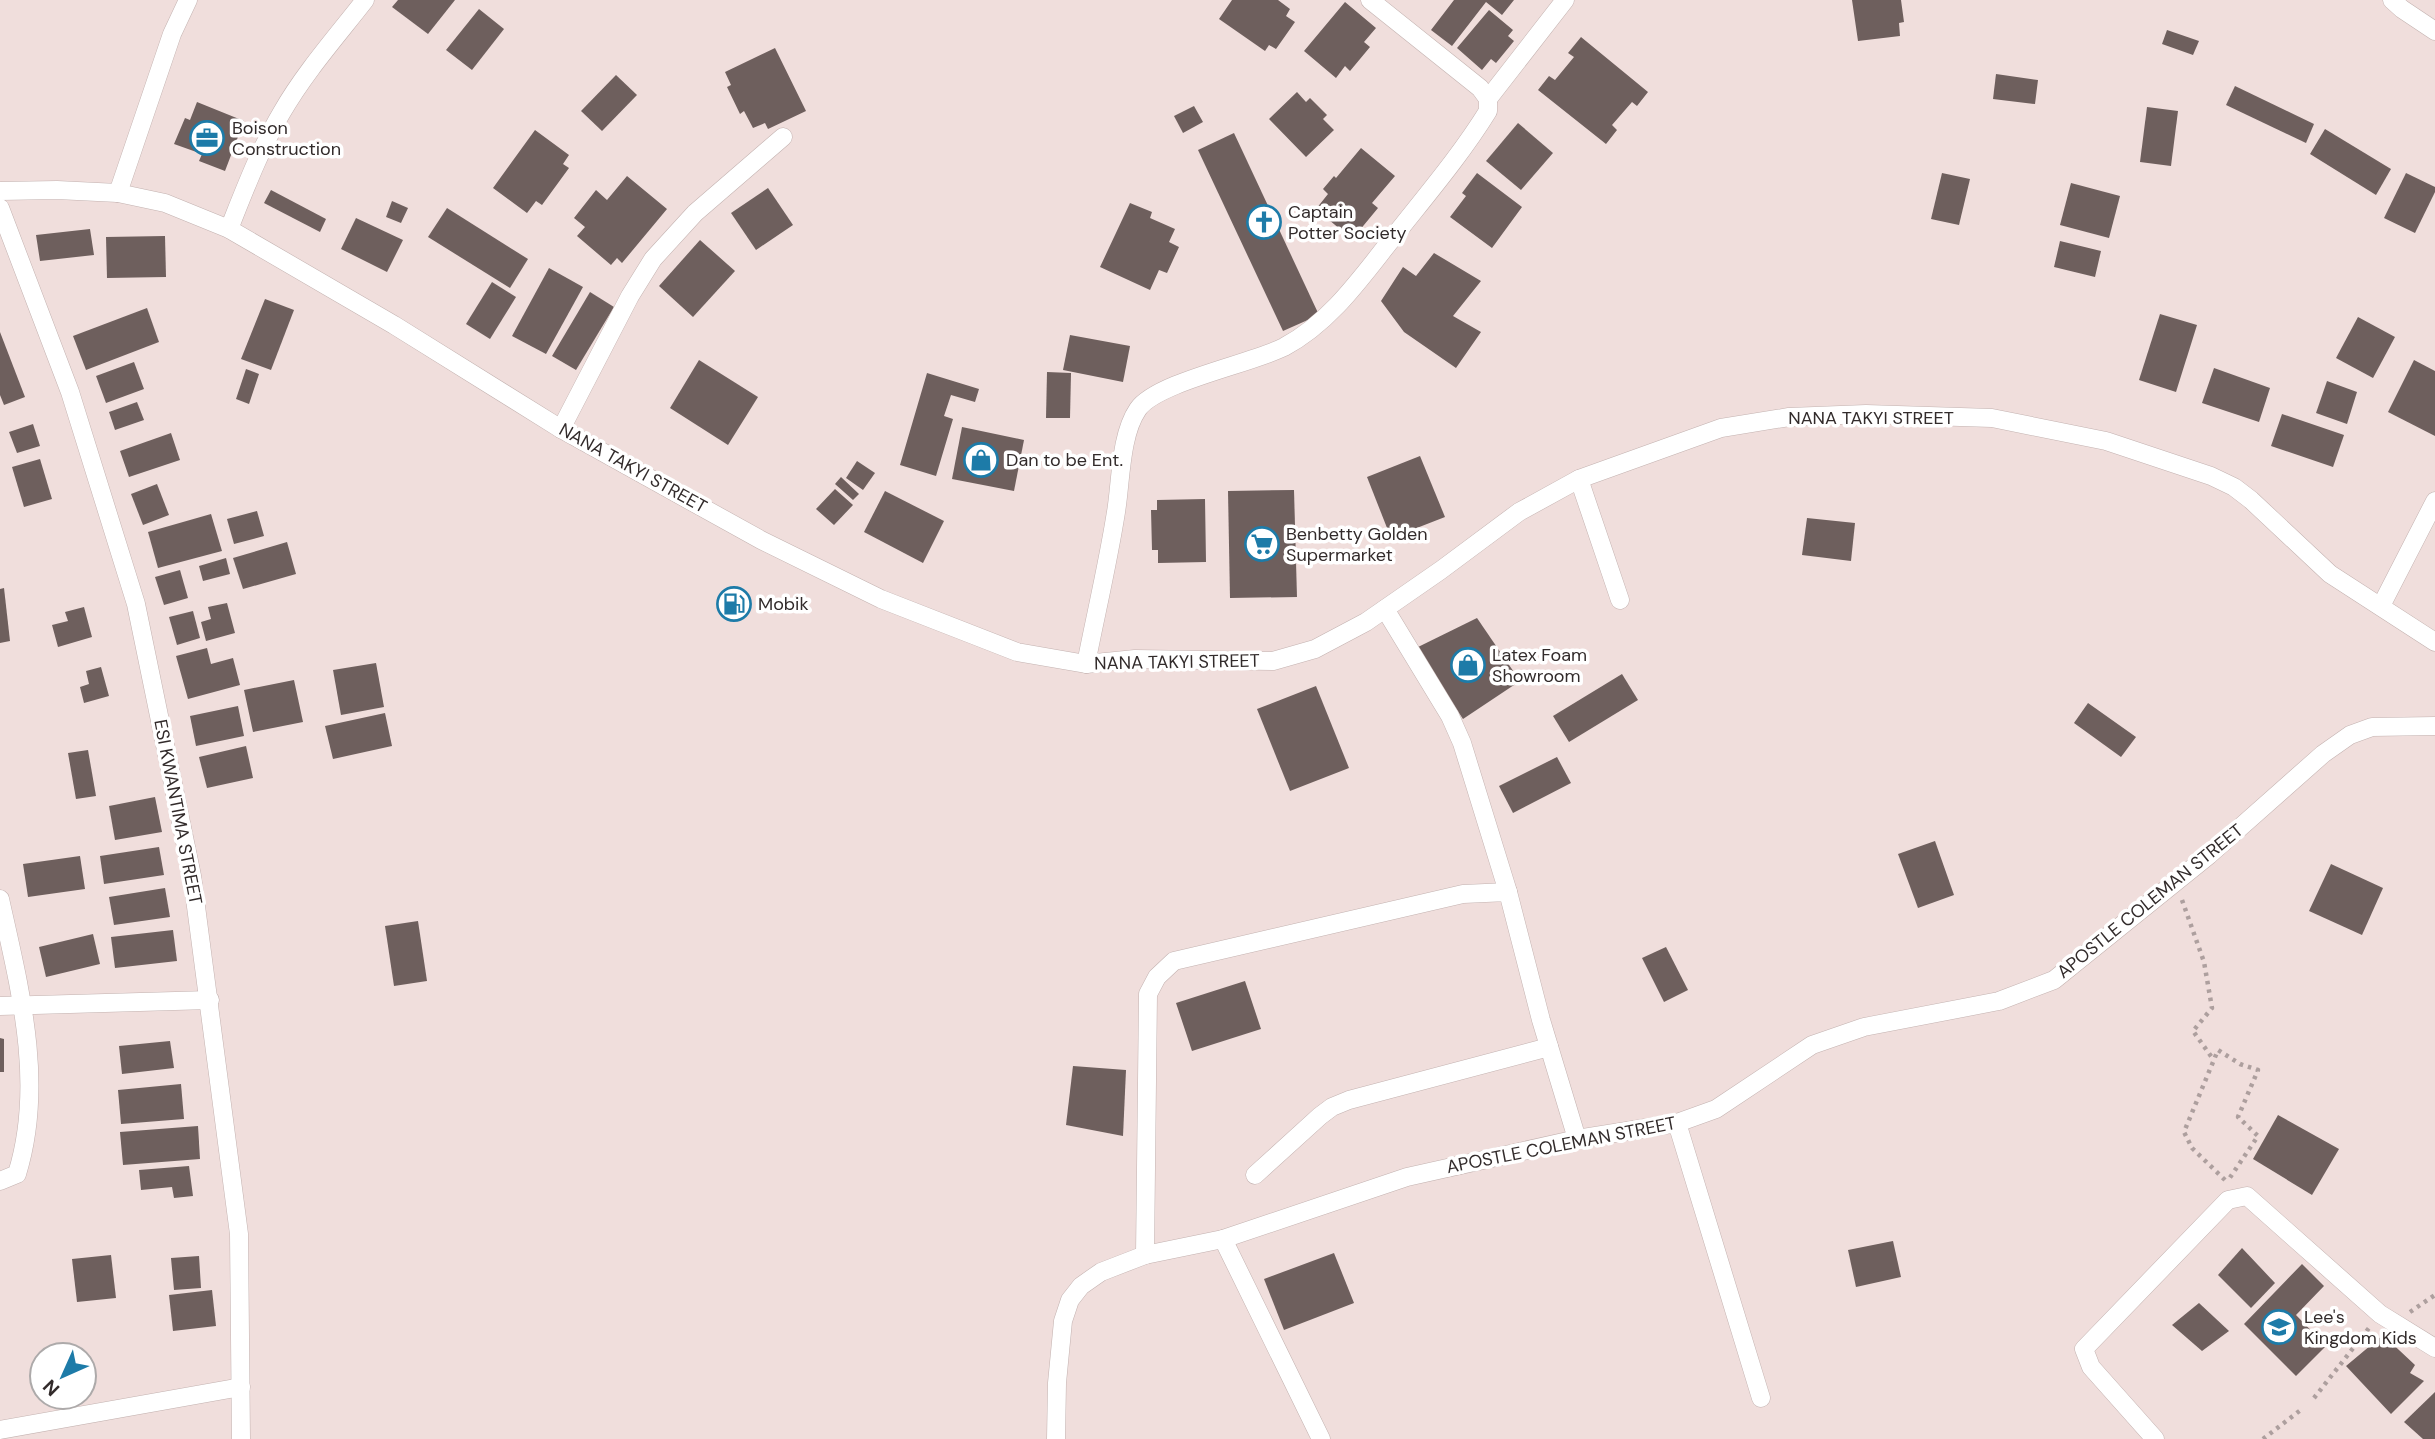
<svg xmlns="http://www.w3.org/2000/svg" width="2435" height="1439" font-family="'DM Sans',sans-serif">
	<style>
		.building { fill: #6e5f5d }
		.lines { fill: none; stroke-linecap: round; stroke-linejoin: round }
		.street-casing { stroke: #c3b2b0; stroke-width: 19 }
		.path { stroke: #ad9f9e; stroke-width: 4.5; stroke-dasharray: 3.5 5; stroke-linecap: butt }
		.street { stroke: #fff; stroke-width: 18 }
		.labels { text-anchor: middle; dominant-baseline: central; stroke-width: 7; stroke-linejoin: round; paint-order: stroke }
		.poi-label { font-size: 18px; fill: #322b2b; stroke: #fff; text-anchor: start }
		.street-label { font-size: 18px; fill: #322b2b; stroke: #fff }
	</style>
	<rect width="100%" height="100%" fill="#f0dedc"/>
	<!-- building -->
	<g class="building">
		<path d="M398,0H455L428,34L392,7Z"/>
		<path d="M1232,0H1278L1290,9L1286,16L1295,22L1276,49L1269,45L1265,51L1219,19Z"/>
		<path d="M1454,0H1514L1502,15L1486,2L1452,46L1431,30Z"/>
		<path d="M1852,0H1901L1904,22L1899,23L1900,36L1858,41Z"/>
		<path d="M1345,2L1376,28L1364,42L1370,47L1350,71L1345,66L1336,78L1304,51Z"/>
		<path d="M479,9L504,29L472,70L446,50Z"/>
		<path d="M1489,10L1513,30L1508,36L1514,41L1496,63L1491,59L1482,70L1457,48Z"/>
		<path d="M2167,30L2199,41L2193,55L2162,44Z"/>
		<path d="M1581,37L1648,92L1637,106L1632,102L1612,125L1617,130L1606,144L1538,90L1549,76L1555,80L1574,57L1568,53Z"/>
		<path d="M775,48L806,111L768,129L765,123L753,128L744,111L740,114L727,87L731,85L725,72Z"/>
		<path d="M1996,74L2038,80L2035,104L1993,99Z"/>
		<path d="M616,75L637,95L602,131L581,111Z"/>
		<path d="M2235,86L2314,124L2306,143L2226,105Z"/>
		<path d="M1297,92L1306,102L1310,98L1327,115L1323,119L1334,130L1306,157L1269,119Z"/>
		<path d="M197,102L244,121L225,171L199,161L202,154L174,144L185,118L190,120Z"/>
		<path d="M1194,106L1203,122L1183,133L1174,116Z"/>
		<path d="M2147,107L2178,111L2171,166L2140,162Z"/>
		<path d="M1518,123L1553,153L1521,190L1486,161Z"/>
		<path d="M2325,129L2391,169L2376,195L2310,154Z"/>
		<path d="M535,130L569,155L563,164L569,168L542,205L536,201L527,213L493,188Z"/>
		<path d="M1234,133L1319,315L1283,331L1198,150Z"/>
		<path d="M1361,148L1395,176L1372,203L1378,208L1359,231L1353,227L1347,235L1316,209L1328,194L1323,189L1334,176L1336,178Z"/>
		<path d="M1477,173L1522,207L1492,248L1450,217L1466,196L1462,193Z"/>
		<path d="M1942,173L1970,179L1959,225L1931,219Z"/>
		<path d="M2406,173L2435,187V192L2415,233L2384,218Z"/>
		<path d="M627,176L667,209L622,263L617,258L611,265L577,236L585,227L574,218L596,190L607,200Z"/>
		<path d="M2071,183L2120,196L2109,238L2060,225Z"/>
		<path d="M768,188L793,225L756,250L731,213Z"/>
		<path d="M271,190L326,219L320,232L264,203Z"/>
		<path d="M392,201L408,208L401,223L386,217Z"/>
		<path d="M1130,203L1152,212L1150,218L1175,229L1169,242L1179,247L1167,273L1159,270L1150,290L1100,267Z"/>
		<path d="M447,208L528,259L510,288L428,237Z"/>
		<path d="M356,218L403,240L387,272L341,249Z"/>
		<path d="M90,229L94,255L40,261L36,235Z"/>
		<path d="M165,236L166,277L107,278L106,237Z"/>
		<path d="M700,240L735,271L693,317L659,286Z"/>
		<path d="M2060,241L2101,251L2095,277L2054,267Z"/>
		<path d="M1434,253L1481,281L1453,316L1481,332L1456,368L1404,332L1381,301L1403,267L1416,276Z"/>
		<path d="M549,268L583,287L546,354L512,336Z"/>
		<path d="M492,282L516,297L490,339L466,324Z"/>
		<path d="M590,292L614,307L576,370L552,356Z"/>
		<path d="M265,299L294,310L271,370L241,359Z"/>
		<path d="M147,308L159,342L86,370L73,336Z"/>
		<path d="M2160,314L2197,325L2176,392L2139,380Z"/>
		<path d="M2358,317L2395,337L2373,378L2336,358Z"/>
		<path d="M0,332L25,397L4,405L0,395Z"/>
		<path d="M1070,335L1130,346L1123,382L1063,370Z"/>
		<path d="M699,360L758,397L728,445L670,408Z"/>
		<path d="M2414,360L2435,371V436L2388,412Z"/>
		<path d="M134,362L144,389L106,403L96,376Z"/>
		<path d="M2214,368L2270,388L2259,422L2202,403Z"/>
		<path d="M246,369L259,374L249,404L236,399Z"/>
		<path d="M1047,372L1071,373L1070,418H1046Z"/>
		<path d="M927,373L979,389L975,402L951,395L944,416L953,419L936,476L900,465Z"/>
		<path d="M2327,381L2357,392L2347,424L2316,413Z"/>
		<path d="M137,402L144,420L115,430L109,412Z"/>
		<path d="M2282,414L2344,435L2333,467L2271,446Z"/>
		<path d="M33,424L40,446L17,453L9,432Z"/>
		<path d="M962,427L1024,440L1014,491L952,479Z"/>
		<path d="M171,433L180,460L129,477L120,451Z"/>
		<path d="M1420,456L1445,517L1391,538L1367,477Z"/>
		<path d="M40,459L52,499L24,507L12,467Z"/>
		<path d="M857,461L875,473L863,490L846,478Z"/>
		<path d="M841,477L859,494L853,500L835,484Z"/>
		<path d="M157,484L169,515L143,525L131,494Z"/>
		<path d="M835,489L853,505L834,525L816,509Z"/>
		<path d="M1294,490L1297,597L1230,598L1228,491Z"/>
		<path d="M885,491L944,521L923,563L864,532Z"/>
		<path d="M1205,499L1206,562L1158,563V550H1152L1151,510H1157V500Z"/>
		<path d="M257,511L264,536L234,544L227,519Z"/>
		<path d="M211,514L222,551L158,568L148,532Z"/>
		<path d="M1807,518L1855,523L1851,561L1802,555Z"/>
		<path d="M287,542L296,574L243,589L233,558Z"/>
		<path d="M226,558L230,574L203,581L199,566Z"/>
		<path d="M180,570L188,598L164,605L155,577Z"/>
		<path d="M4,588L10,641L0,643V589Z"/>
		<path d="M227,603L235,633L206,641L201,622L211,619L208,607Z"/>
		<path d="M84,607L92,637L58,647L52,625L68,621L65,612Z"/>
		<path d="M193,611L200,638L177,645L169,617Z"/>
		<path d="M1477,618L1520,681L1463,719L1416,648Z"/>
		<path d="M207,648L211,664L233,658L240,685L188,699L176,656Z"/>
		<path d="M376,663L384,707L341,715L333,670Z"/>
		<path d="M101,667L109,696L84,703L80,687L89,684L86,671Z"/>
		<path d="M1622,674L1638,700L1569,742L1553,716Z"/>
		<path d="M294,680L303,722L253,732L244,690Z"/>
		<path d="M1316,686L1349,768L1290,791L1257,709Z"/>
		<path d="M2088,703L2136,737L2121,757L2074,723Z"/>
		<path d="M238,706L244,736L196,746L190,716Z"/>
		<path d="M385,713L392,746L333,759L325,726Z"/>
		<path d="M246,746L253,778L207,788L199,757Z"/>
		<path d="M88,750L96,796L76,799L68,753Z"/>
		<path d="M1557,757L1571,783L1513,813L1499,786Z"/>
		<path d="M155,797L162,832L115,840L109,806Z"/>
		<path d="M1935,841L1954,895L1918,908L1898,854Z"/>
		<path d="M159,847L164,875L104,884L100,856Z"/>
		<path d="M80,856L85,889L28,897L23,864Z"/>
		<path d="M2331,864L2383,888L2362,935L2309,911Z"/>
		<path d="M165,888L170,917L114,925L109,897Z"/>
		<path d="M418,921L427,981L394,986L385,926Z"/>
		<path d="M173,930L177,961L115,968L111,937Z"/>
		<path d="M93,934L100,964L46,977L39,947Z"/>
		<path d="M1666,947L1688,990L1664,1002L1642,958Z"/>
		<path d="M1245,981L1261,1029L1192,1051L1176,1003Z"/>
		<path d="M0,1038L4,1039V1072H0Z"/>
		<path d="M170,1041L174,1068L122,1074L119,1046Z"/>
		<path d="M1073,1066L1126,1070L1123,1136L1066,1125Z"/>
		<path d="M181,1084L184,1119L121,1124L118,1090Z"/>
		<path d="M2278,1115L2339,1149L2312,1195L2253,1159Z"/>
		<path d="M198,1126L200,1159L123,1165L120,1132Z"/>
		<path d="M189,1166L193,1196L174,1198L172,1187L141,1190L139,1170Z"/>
		<path d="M1893,1241L1901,1277L1856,1287L1848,1250Z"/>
		<path d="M2242,1248L2275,1283L2251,1308L2218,1275Z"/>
		<path d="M1334,1253L1354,1303L1284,1330L1264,1279Z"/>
		<path d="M111,1255L116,1298L77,1302L72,1259Z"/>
		<path d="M199,1256L201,1288L174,1290L171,1258Z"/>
		<path d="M2302,1264L2324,1286L2296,1315L2326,1346L2296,1376L2244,1324Z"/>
		<path d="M212,1290L216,1326L173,1331L169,1295Z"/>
		<path d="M2199,1303L2229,1331L2202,1351L2172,1325Z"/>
		<path d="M2383,1335L2415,1365L2410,1373L2424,1381L2391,1414L2346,1366Z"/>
		<path d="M2435,1392V1439H2423L2404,1422Z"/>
	</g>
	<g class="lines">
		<!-- street casing -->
		<g class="street-casing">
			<g id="street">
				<path d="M2392,0L2402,9L2435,31"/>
				<path d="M1488,99L1565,0"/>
				<path d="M0,191L57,190L118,193L165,203L229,229L394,325L561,429L761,540L881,599L1017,652L1086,664L1135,659L1273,661L1315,649L1366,622L1441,570L1519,512L1579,479L1721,428L1789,417L1866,414L1992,418L2106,441L2211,476L2234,487L2251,500L2330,574L2435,642"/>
				<path d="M118,193L172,34L188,0"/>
				<path d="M0,208L70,392L136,604L192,876L239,1234L241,1439"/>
				<path d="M229,229C245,189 260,149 282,112C305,72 337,36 365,0"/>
				<path d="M561,429L630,296L653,259L695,213L783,137"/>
				<path d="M1579,479L1620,600"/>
				<path d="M2381,606L2435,501"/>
				<path d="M1385,609L1450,716L1462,743L1508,892"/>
				<path d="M1086,664C1096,613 1108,563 1116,512C1121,482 1120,435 1138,409C1157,382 1250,364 1284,347C1333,321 1365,272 1399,230C1430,191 1462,153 1488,111V99L1480,88L1370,0"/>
				<path d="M0,899C20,989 45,1084 17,1174L0,1181"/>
				<path d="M0,1006L210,1000"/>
				<path d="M1677,1123L1761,1398"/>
				<path d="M1255,1175L1320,1116L1332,1107L1349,1100L1549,1047"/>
				<path d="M1223,1239L1321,1439"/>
				<path d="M1145,1255L1148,994L1157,977L1174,961L1463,894L1508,892L1541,1020L1577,1139"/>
				<path d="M0,1430L241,1387"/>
				<path d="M1056,1439L1057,1383L1063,1321L1070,1300L1081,1286L1101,1272L1145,1255L1223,1239L1407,1177L1577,1139L1677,1123L1716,1109L1812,1045L1864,1027L1999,1001L2054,980L2209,855L2323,754L2350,735L2372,727L2435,726"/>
				<path d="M2155,1439L2091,1367L2084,1349L2228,1200L2247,1196L2380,1314L2435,1348"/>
			</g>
		</g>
		<!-- path -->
		<g class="path">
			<path d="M2182,900L2204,962L2212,1008L2193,1031L2213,1059"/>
			<path d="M2225,1180L2192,1148L2184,1132L2218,1050L2240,1064L2258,1070L2238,1117L2258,1136L2229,1179"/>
			<path d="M2410,1312L2435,1295"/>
			<path d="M2314,1398L2369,1328"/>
			<path d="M2263,1439L2302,1409"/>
		</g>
		<!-- street -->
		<use href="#street" class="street"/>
	</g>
	<!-- icons -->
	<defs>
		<g id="office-ring" transform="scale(1.75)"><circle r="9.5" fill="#fff" stroke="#1d7ba8" stroke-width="1.5"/><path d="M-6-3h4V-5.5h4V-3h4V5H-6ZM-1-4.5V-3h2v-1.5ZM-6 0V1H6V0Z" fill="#1d7ba8"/></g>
		<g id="church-ring" transform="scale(1.75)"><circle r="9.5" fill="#fff" stroke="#1d7ba8" stroke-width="1.5"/><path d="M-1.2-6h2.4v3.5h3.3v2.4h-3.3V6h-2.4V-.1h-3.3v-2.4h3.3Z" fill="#1d7ba8"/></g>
		<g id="shop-ring" transform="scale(1.75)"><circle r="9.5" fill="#fff" stroke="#1d7ba8" stroke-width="1.5"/><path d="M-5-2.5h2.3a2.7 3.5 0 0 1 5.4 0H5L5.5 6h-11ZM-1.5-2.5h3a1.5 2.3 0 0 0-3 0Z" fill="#1d7ba8"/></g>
		<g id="supermarket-ring" transform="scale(1.75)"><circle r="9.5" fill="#fff" stroke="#1d7ba8" stroke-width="1.5"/><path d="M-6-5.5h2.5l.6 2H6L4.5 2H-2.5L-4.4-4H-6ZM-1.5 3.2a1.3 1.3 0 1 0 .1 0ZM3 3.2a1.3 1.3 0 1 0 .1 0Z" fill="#1d7ba8"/></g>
		<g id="fuel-ring" transform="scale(1.75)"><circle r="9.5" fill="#fff" stroke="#1d7ba8" stroke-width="1.5"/><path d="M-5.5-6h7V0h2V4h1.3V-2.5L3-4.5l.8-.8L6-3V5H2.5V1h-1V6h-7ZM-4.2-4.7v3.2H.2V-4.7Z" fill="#1d7ba8"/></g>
		<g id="school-ring" transform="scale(1.75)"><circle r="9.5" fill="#fff" stroke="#1d7ba8" stroke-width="1.5"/><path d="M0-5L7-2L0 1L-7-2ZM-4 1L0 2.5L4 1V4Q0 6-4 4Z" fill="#1d7ba8"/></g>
	</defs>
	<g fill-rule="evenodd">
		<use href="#office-ring" x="207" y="138"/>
		<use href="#church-ring" x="1264" y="222"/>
		<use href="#shop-ring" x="981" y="460"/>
		<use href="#supermarket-ring" x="1262" y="544"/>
		<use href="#fuel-ring" x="734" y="604"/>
		<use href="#shop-ring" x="1468" y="665"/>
		<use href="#school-ring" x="2279" y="1327"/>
	</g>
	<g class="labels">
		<!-- poi labels -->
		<g class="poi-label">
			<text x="232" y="128">Boison<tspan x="232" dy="21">Construction</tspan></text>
			<text x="1288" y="212">Captain<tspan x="1288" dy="21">Potter Society</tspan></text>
			<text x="1006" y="460">Dan to be Ent.</text>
			<text x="1286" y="534">Benbetty Golden<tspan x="1286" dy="21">Supermarket</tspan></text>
			<text x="758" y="604">Mobik</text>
			<text x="1492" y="655">Latex Foam<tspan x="1492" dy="21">Showroom</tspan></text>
			<text x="2304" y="1317">Lee's<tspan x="2304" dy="21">Kingdom Kids</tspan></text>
		</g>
		<!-- street labels -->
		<g class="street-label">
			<text x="1871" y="418">NANA TAKYI STREET</text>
			<text transform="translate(633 468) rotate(29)">NANA TAKYI STREET</text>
			<text transform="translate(1177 662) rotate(-1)">NANA TAKYI STREET</text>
			<text transform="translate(178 812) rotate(79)">ESI KWANTIMA STREET</text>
			<text transform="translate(2150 901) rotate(-39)">APOSTLE COLEMAN STREET</text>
			<text transform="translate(1561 1145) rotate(-11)">APOSTLE COLEMAN STREET</text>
		</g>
	</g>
	<!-- north arrow -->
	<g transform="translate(63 1376) rotate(225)"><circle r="33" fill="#ffffff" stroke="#adaaaa" stroke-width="2"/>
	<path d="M0-5L12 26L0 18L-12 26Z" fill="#1d7ba8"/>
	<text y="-10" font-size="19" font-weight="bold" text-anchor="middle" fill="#322b2b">N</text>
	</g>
</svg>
